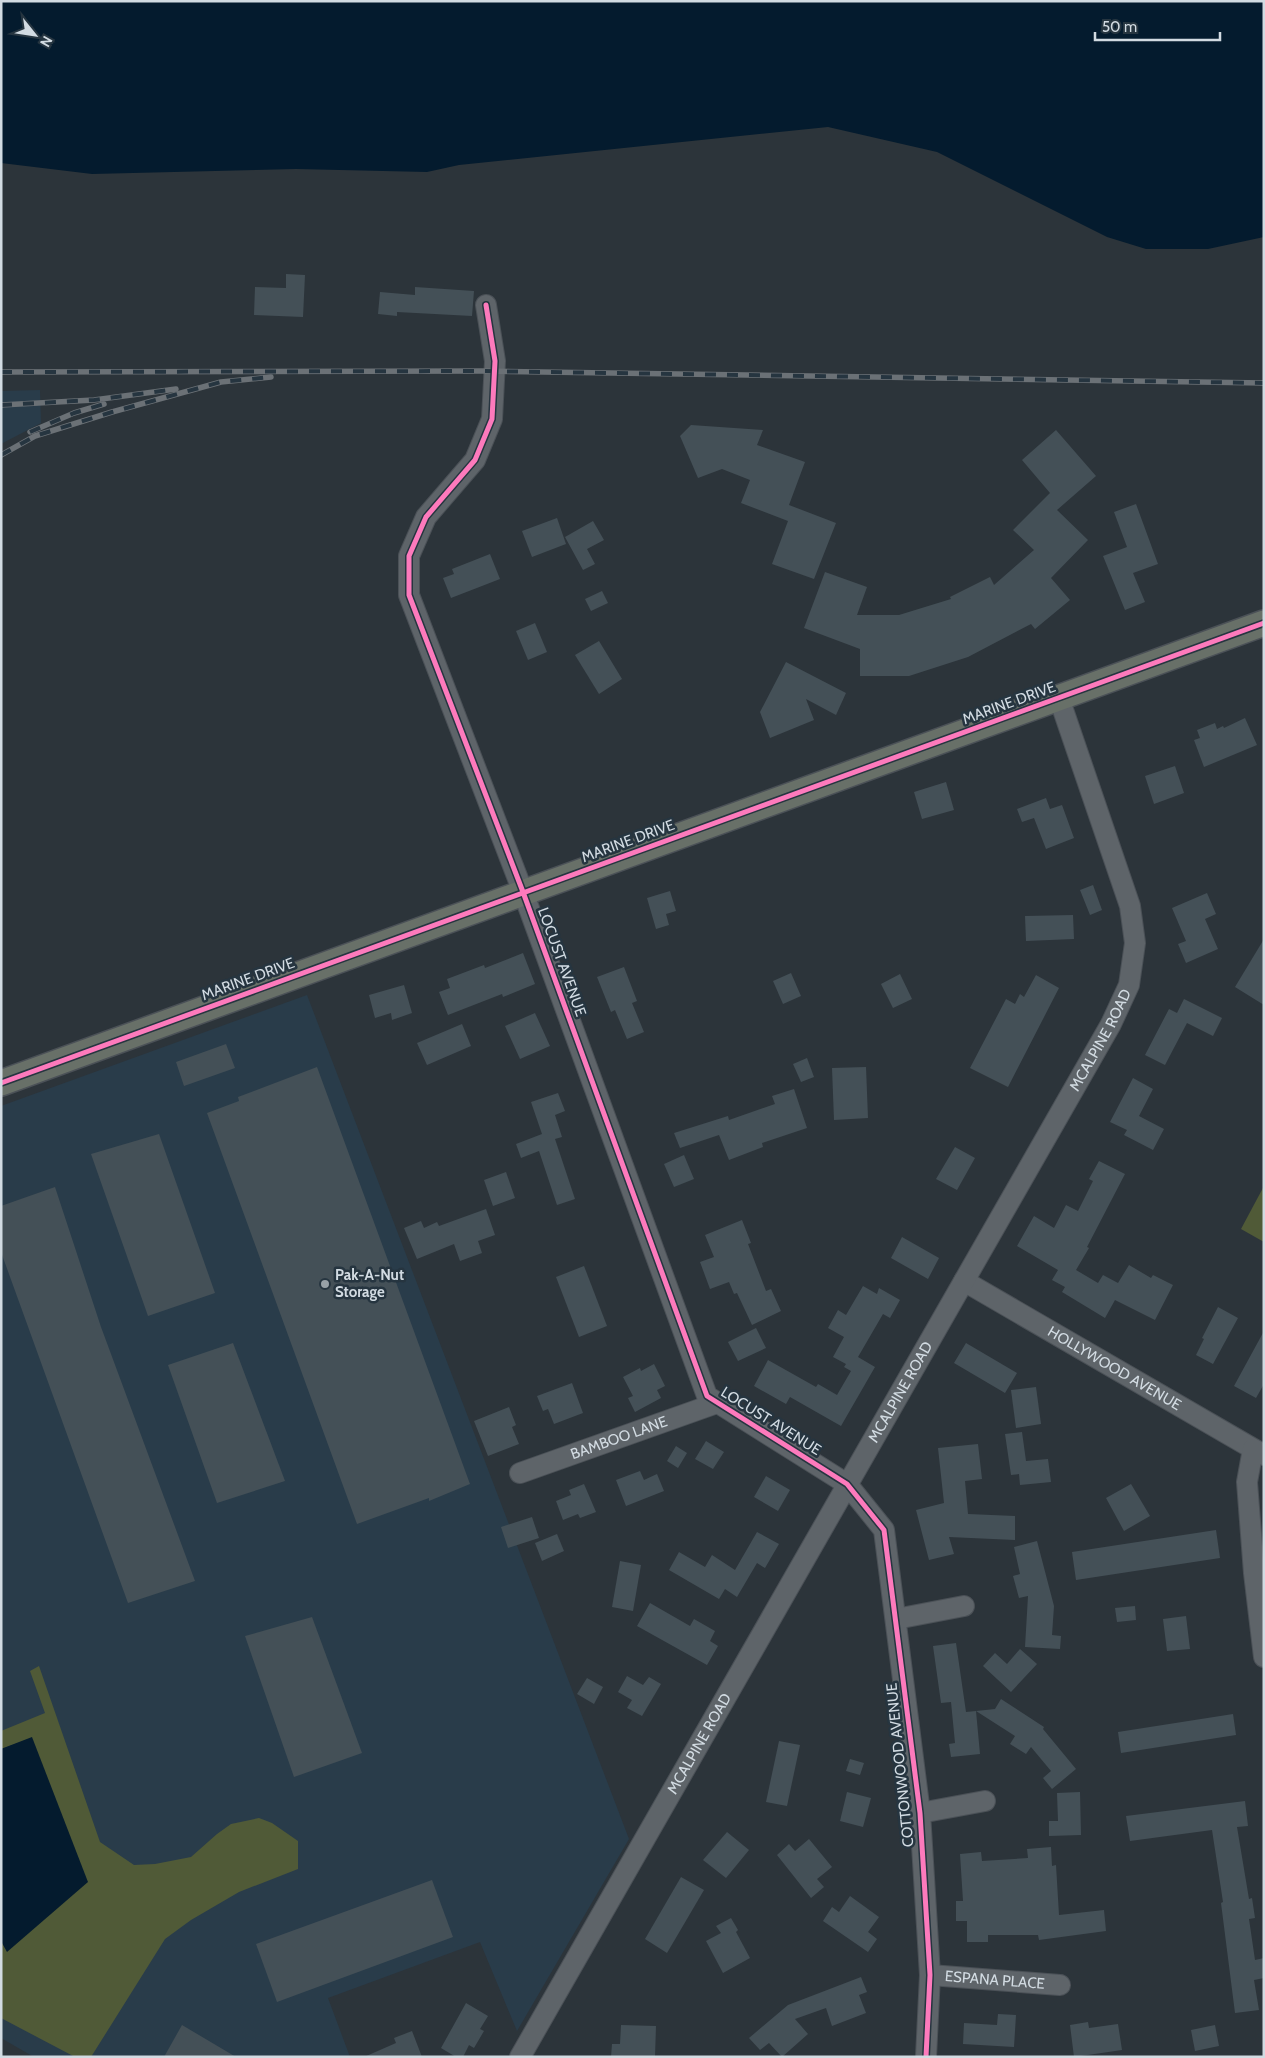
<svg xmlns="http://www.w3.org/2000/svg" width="1265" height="2058" font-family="Cabin,sans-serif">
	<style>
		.built { fill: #293c4a }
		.green { fill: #505a37 }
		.water { fill: #041b2e }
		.building { fill: #445057 }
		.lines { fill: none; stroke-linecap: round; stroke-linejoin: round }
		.minor-casing { stroke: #4b5157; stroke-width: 22 }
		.major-casing { stroke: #4b5157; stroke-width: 28 }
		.minor { stroke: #5e6469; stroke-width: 20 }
		.major { stroke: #687068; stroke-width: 25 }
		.rail-casing { stroke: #6b7176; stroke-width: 5.5 }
		.rail { stroke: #263540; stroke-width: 4; stroke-dasharray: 11; stroke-linecap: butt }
		.cycleway-casing { stroke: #263540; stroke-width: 8 }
		.cycleway { stroke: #fd7abc; stroke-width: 5 }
		.poi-dot { fill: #98a1a7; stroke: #263540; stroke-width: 2 }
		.labels { text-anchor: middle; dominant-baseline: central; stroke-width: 5; stroke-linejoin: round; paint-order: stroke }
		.street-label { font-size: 15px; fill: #d2dbe2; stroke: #263540 }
		.poi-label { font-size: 15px; font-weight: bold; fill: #d2dbe2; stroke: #263540; text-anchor: start }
	</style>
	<rect width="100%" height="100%" fill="#2c343a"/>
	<!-- built -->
	<g class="built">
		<path d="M40,390L41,423L1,444V391Z"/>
		<path d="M307,995L629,1839L517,2031L480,1942L328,1998L350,2057H34L1,2038V1106Z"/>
	</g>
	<!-- green -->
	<g class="green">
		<path d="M1264,1186V1242L1241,1229Z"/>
		<path d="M39,1666L100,1842L134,1865L155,1864L191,1857L217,1834L231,1824L259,1818L272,1823L298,1841V1869L239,1892L191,1920L165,1939L91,2057H75L1,2018V1941L7,1951L32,1738L1,1749V1731L45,1713L30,1671Z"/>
	</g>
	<!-- water -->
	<g class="water">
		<path d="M1,1H1264V237L1208,249H1146L1107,237L937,152L828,127L459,165L427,172L296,169L92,174L1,163Z"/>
		<path d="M32,1737L88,1882L7,1952L1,1941V1749Z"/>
	</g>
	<!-- building -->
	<g class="building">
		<path d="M286,274L305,275L303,317L254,315L255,287L286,288Z"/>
		<path d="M415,287L474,291L472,316L397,312V316L378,314L380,292L415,295Z"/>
		<path d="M691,425L763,430L757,445L805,462L789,505L836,523L814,579L772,564L788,521L741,503L750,480L722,469L698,478L680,436Z"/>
		<path d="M1056,430L1096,476L1057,510L1088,540L1051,578L1070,600L1035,629L1031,624L968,657L909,676H860V649L804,628L825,572L867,587L857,615H899L951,599L950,597L990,577L994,585L1034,550L1013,530L1050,493L1022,460Z"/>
		<path d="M1136,504L1158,564L1133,573L1145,602L1125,610L1103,556L1127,547L1114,512Z"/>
		<path d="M557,518L566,544L532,557L522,531Z"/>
		<path d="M593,521L604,540L587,549L595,564L583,570L565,537Z"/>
		<path d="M490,554L500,579L451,598L443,578L454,574L452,569Z"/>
		<path d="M602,591L608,603L591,611L585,599Z"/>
		<path d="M535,623L547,652L528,660L516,631Z"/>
		<path d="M599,641L622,679L599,694L575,655Z"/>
		<path d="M786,662L846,693L836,715L806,699L814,720L770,738L760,712Z"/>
		<path d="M1245,718L1257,745L1204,767L1194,740L1200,738L1197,730L1215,723L1217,729L1223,726L1224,728Z"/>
		<path d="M1175,766L1184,793L1154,804L1145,776Z"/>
		<path d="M946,782L954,810L922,819L914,792Z"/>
		<path d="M1046,798L1050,809L1062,805L1074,838L1046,849L1034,818L1022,822L1017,809Z"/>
		<path d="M1093,885L1102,910L1090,915L1080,890Z"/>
		<path d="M670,891L676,911L666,914L669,925L656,929L647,898Z"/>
		<path d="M1207,893L1216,914L1205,919L1218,949L1186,963L1178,944L1186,941L1172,908Z"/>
		<path d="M1073,915L1074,939L1026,941L1025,916Z"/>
		<path d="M1264,939V1005L1235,987Z"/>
		<path d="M523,953L535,984L503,997L502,994L448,1015L439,992L450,988L447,979L484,965L485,968Z"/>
		<path d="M624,967L637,1001L632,1003L644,1032L627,1039L615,1010L611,1012L597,977Z"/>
		<path d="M791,973L801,996L783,1004L773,981Z"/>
		<path d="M900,974L912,999L893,1008L881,984Z"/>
		<path d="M1036,975L1059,988L1008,1087L970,1068L1006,999L1015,1004L1020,994L1024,997Z"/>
		<path d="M404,985L412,1013L392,1020L391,1013L375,1018L369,995Z"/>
		<path d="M1184,999L1222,1018L1213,1036L1187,1023L1165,1065L1145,1055L1169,1009L1177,1013Z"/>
		<path d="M535,1013L550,1046L520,1059L505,1026Z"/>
		<path d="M462,1024L471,1046L427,1065L417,1043Z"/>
		<path d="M226,1044L235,1068L184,1086L176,1062Z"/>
		<path d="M807,1058L814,1077L801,1082L793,1064Z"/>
		<path d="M317,1067L470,1484L429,1501V1498L357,1524L207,1113L239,1101L238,1097Z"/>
		<path d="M866,1067L868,1118L834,1120L832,1068Z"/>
		<path d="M1133,1078L1153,1089L1139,1116L1164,1129L1153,1150L1124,1135L1127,1130L1110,1122Z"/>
		<path d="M794,1089L807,1128L762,1143L763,1147L729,1160L719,1135L680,1148L674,1133L728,1116L729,1120L775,1104L772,1096Z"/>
		<path d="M558,1093L565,1111L555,1115L562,1137L555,1139L575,1199L557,1205L539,1151L521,1158L516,1144L542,1134L531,1102Z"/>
		<path d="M159,1134L215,1293L148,1316L91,1154Z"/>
		<path d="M955,1147L975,1158L957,1190L936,1179Z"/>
		<path d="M684,1155L694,1179L674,1187L664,1164Z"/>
		<path d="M1099,1161L1125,1174L1087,1247L1089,1248L1076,1270L1098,1283L1103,1275L1118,1283L1129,1265L1151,1278L1153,1275L1173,1285L1155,1320L1115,1300L1105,1318L1062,1292L1065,1287L1052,1280L1058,1270L1017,1246L1034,1216L1054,1228L1066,1205L1078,1211L1093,1181L1089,1179Z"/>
		<path d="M506,1172L515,1198L493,1206L484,1180Z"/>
		<path d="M55,1187L101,1327L195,1581L128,1603L1,1252V1206Z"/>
		<path d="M486,1209L495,1235L478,1241L482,1253L460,1261L454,1244L417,1259L404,1228L421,1221L424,1228L437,1222L439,1226Z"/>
		<path d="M742,1220L751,1243L748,1244L766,1291L771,1289L781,1311L752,1325L737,1293L734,1294L729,1282L710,1289L700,1262L714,1257L705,1235Z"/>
		<path d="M902,1237L939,1258L928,1279L891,1258Z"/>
		<path d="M584,1266L607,1326L579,1337L556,1277Z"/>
		<path d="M863,1286L877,1294L879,1288L900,1300L890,1318L883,1314L858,1357L875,1367L841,1426L790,1397L786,1404L754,1386L768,1360L816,1387L818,1384L837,1395L851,1371L844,1367L846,1364L833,1357L844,1337L828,1328L838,1310L846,1315Z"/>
		<path d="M1218,1307L1238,1318L1213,1364L1196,1355L1204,1339L1202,1338Z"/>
		<path d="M756,1328L766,1348L738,1361L728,1342Z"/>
		<path d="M1264,1331V1384L1256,1398L1234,1386Z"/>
		<path d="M233,1343L285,1481L217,1503L168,1365Z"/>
		<path d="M966,1343L1017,1373L1005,1393L954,1363Z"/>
		<path d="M654,1364L665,1386L657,1390L661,1398L635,1412L628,1398L633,1396L623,1377L640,1368L641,1371Z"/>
		<path d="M572,1383L583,1413L554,1424L548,1409L543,1411L537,1396Z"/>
		<path d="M1036,1387L1041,1424L1016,1428L1011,1390Z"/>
		<path d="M509,1407L516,1425L512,1427L519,1444L488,1456L474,1421Z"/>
		<path d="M1022,1432L1026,1461L1048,1459L1051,1482L1020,1485L1019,1474L1011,1475L1005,1434Z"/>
		<path d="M706,1441L724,1452L713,1469L695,1459Z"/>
		<path d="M978,1444L982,1479L965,1481L968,1514L1015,1516V1540L949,1537L954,1554L929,1560L916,1510L944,1503L938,1448Z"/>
		<path d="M676,1446L687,1453L678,1468L667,1461Z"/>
		<path d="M640,1471L644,1480L657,1474L664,1491L626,1506L616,1480Z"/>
		<path d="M766,1476L790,1490L778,1511L754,1497Z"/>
		<path d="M584,1484L596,1512L580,1518L578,1514L563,1520L556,1501L571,1495L569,1490Z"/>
		<path d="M1131,1484L1150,1516L1124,1531L1106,1498Z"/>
		<path d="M532,1517L539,1538L508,1548L501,1527Z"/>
		<path d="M1216,1530L1220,1558L1076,1580L1072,1552Z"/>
		<path d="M757,1532L779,1544L765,1568L757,1563L737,1597L725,1589L719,1599L669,1570L679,1552L705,1567L712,1555L735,1570Z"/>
		<path d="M557,1534L564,1551L542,1561L535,1543Z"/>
		<path d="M1037,1541L1054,1606L1052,1635L1061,1636L1060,1649L1025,1647L1028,1596L1019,1598L1013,1576L1020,1574L1014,1547Z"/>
		<path d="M620,1561L641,1565L633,1611L612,1607Z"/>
		<path d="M650,1603L690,1626L694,1619L715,1631L710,1641L718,1646L707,1665L637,1626Z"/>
		<path d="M1135,1606L1136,1620L1117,1622L1115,1608Z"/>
		<path d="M1186,1616L1190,1649L1167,1651L1163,1619Z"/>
		<path d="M312,1617L362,1753L294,1777L245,1636Z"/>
		<path d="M956,1643L966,1712L976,1711L980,1754L951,1757L949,1744L955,1743L951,1702L941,1703L933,1646Z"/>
		<path d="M1020,1649L1037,1664L1011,1692L983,1666L995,1653L1007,1664Z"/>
		<path d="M627,1676L643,1685L649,1677L661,1684L642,1716L627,1708L632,1700L618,1692Z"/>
		<path d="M587,1678L603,1687L594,1704L577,1694Z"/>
		<path d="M1001,1699L1044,1727L1043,1729L1076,1769L1052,1789L1043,1778L1051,1771L1031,1747L1026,1754L1010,1744L1015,1736L976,1711L995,1709Z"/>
		<path d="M1233,1714L1236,1735L1121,1753L1118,1732Z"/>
		<path d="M779,1741L800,1745L787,1806L766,1802Z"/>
		<path d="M850,1759L864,1763L860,1775L846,1771Z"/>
		<path d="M847,1792L871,1798L863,1827L840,1821Z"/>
		<path d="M1080,1792L1081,1835L1049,1836V1821H1058L1057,1793Z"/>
		<path d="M1245,1801L1248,1826L1237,1827L1249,1899L1252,1898L1255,1918L1249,1919L1255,1960L1264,1958V1978L1254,1980L1259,2010L1235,2013L1221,1903L1223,1902L1212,1830L1130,1841L1126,1816Z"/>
		<path d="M727,1832L749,1850L726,1878L703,1860Z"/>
		<path d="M809,1839L832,1867L817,1879L824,1887L811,1898L777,1855L789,1844L795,1851Z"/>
		<path d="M1051,1847L1052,1866L1056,1865L1059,1915L1104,1910L1106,1931L1039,1940L1038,1935H988V1942H967V1921H956V1901H963L960,1854L981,1852L982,1861L1028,1858L1027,1849Z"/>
		<path d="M681,1877L704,1890L667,1953L645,1939Z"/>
		<path d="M432,1880L453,1937L277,2002L256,1944Z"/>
		<path d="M850,1896L879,1917L868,1932L877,1939L868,1952L823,1921L832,1907L839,1912Z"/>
		<path d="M731,1918L738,1930L736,1932L750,1958L723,1973L706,1941L721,1933L716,1926Z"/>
		<path d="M861,1977L867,1992L859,1995L866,2013L832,2026L826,2008L795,2019L808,2034L782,2057L769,2043L760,2050L749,2038L788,2005Z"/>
		<path d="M466,2003L488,2016L480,2029L484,2031L474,2048L469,2045L463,2057H456L441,2048Z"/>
		<path d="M998,2014L1016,2015L1014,2047L963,2044L964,2023L997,2025Z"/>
		<path d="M1088,2022L1089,2028L1118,2024L1122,2050L1074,2057L1070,2025Z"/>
		<path d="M182,2025L236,2057H164Z"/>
		<path d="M621,2025L656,2026L655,2057H611L612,2044H620Z"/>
		<path d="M1215,2025L1219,2046L1195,2051L1191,2030Z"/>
		<path d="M412,2031L422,2057H364L396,2043L394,2038Z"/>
	</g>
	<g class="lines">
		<!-- minor casing -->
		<g class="minor-casing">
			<g id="minor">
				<path d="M486,305L495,361L492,419L475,460L426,517L409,556V595L523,892L707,1396L847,1484L884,1530L920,1813L930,1975L926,2057"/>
				<path id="s1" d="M964,1281L1264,1455"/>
				<path d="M1253,1449L1247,1482L1254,1573L1264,1657"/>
				<path id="s2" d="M520,1473L717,1403"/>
				<path d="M896,1619L964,1606"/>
				<path d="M920,1813L985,1801"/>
				<path id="s3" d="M930,1975L1060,1985"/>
				<path id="s4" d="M520,2057L1111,1024L1129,985L1135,943L1130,906L1059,698"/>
			</g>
		</g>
		<!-- major casing -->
		<g class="major-casing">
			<path id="major" d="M1,1083L1264,623"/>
		</g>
		<!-- minor -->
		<use href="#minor" class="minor"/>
		<!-- major -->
		<use href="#major" class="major"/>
		<!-- rail casing -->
		<g class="rail-casing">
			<g id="rail">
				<path d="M1,372L482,371L1264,383"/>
				<path d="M1,405L94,400L176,389"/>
				<path d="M30,432L74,413L104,404"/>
				<path d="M1,455L35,436L112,412L221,382L271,377"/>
			</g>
		</g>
		<!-- rail -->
		<use href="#rail" class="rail"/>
		<!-- cycleway casing -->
		<g class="cycleway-casing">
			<g id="cycleway">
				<path d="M486,305L495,361L492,419L475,460L426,517L409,556V595L523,892L707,1396L847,1484L884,1530L920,1813L930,1975L926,2057"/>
				<path d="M1,1083L1264,623"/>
			</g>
		</g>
		<!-- cycleway -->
		<use href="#cycleway" class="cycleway"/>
	</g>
	<!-- markers -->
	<circle class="poi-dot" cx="325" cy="1284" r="5"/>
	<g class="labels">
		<!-- street labels -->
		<g class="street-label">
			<text transform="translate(1009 703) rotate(-20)">MARINE DRIVE</text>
			<text transform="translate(628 841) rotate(-20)">MARINE DRIVE</text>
			<text transform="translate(562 962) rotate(70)">LOCUST AVENUE</text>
			<text transform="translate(248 979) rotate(-20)">MARINE DRIVE</text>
			<text stroke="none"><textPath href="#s4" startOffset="1171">MCALPINE ROAD</textPath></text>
			<text stroke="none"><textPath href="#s1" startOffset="174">HOLLYWOOD AVENUE</textPath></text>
			<text stroke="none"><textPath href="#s4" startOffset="766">MCALPINE ROAD</textPath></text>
			<text transform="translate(771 1421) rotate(32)">LOCUST AVENUE</text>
			<text stroke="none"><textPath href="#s2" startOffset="105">BAMBOO LANE</textPath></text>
			<text stroke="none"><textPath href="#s4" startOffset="361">MCALPINE ROAD</textPath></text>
			<text transform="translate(900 1765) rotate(-96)">COTTONWOOD AVENUE</text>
			<text stroke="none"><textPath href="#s3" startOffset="65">ESPANA PLACE</textPath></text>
		</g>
		<!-- poi labels -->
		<g class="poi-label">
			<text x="335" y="1275">Pak-A-Nut<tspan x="335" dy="17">Storage</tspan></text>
		</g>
	</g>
	<!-- border -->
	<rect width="1265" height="2058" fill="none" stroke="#d2dbe2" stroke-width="5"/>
	<!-- north arrow -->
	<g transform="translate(35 35) rotate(120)" stroke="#263540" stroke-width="4" paint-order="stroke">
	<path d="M0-4L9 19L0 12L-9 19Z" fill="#d2dbe2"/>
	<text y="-8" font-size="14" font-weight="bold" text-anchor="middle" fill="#d2dbe2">N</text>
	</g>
	<!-- scale -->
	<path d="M1095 32v8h125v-8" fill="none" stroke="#d2dbe2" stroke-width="2.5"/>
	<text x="1102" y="32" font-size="15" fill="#d2dbe2" stroke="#263540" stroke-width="4" paint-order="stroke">50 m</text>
</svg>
